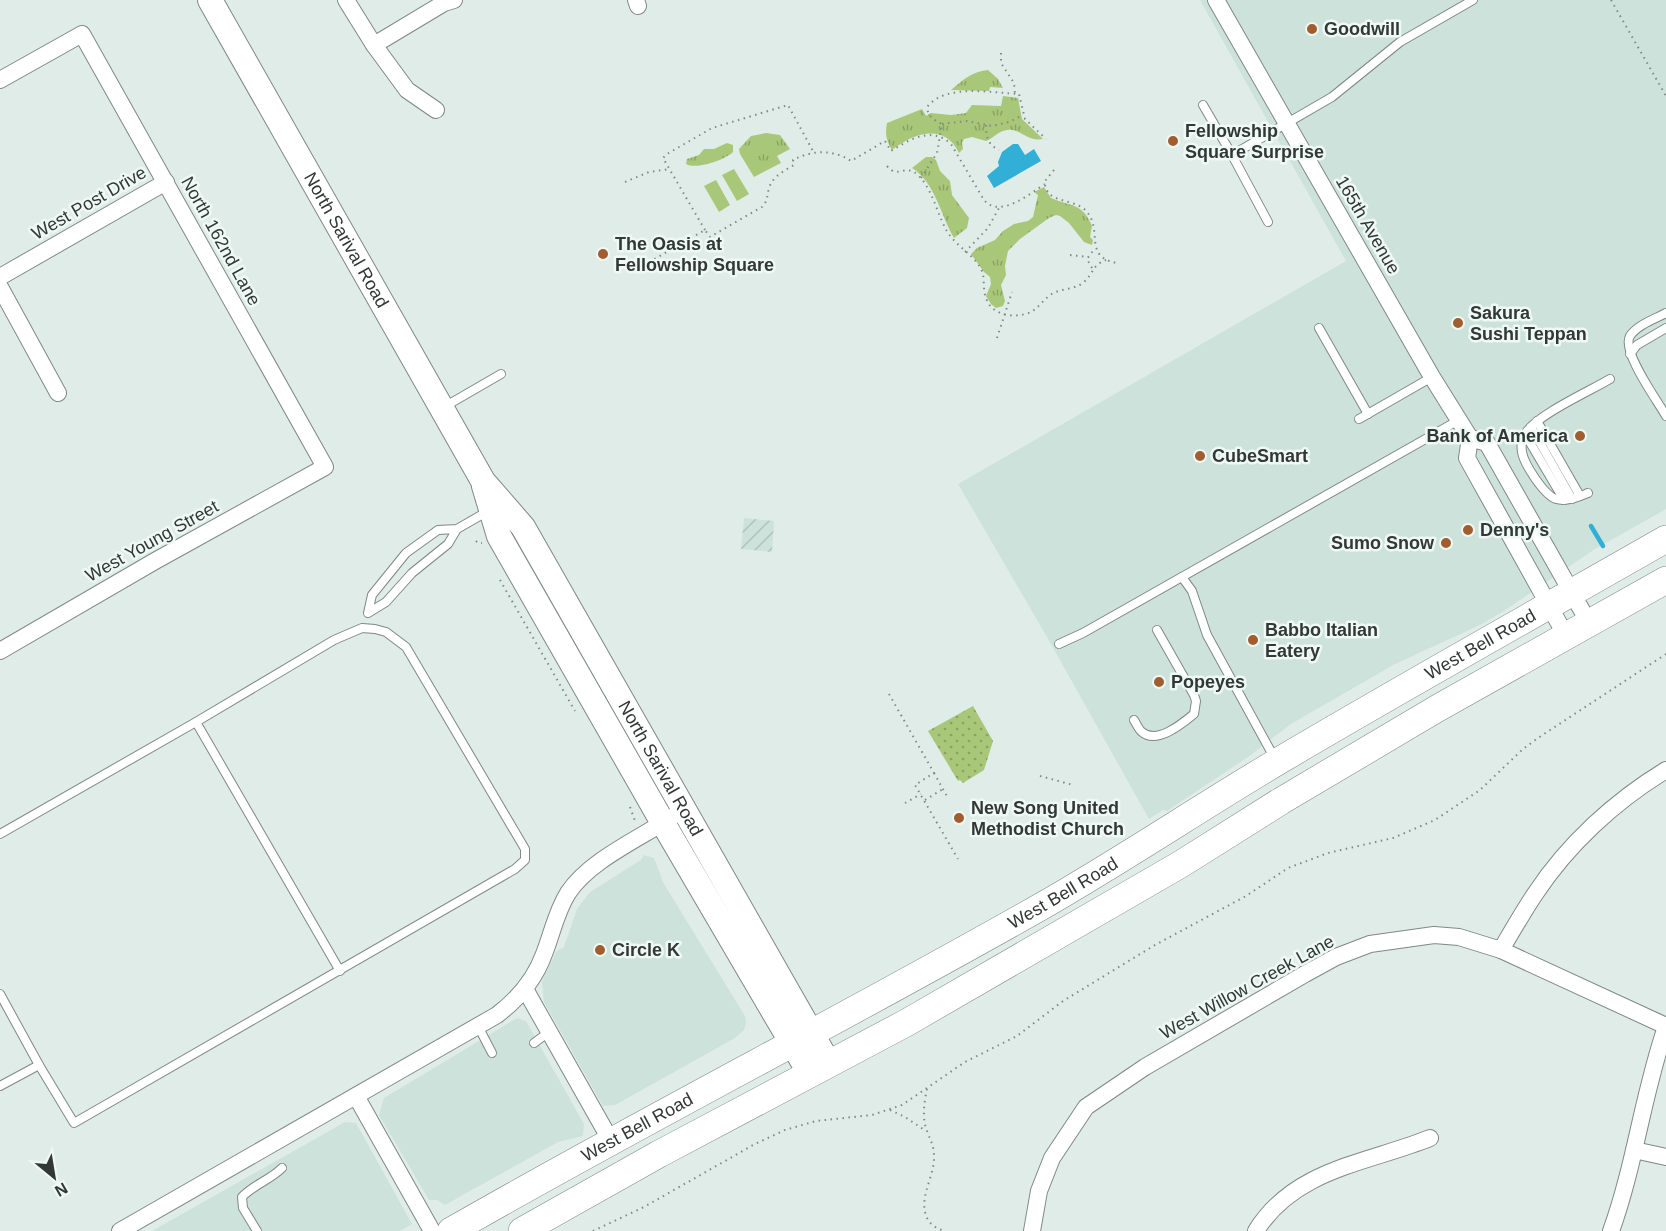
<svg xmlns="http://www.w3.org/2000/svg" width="1666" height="1231" font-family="Arial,sans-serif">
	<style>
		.built { fill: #cde2db }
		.industrial { fill: url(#industrial-furrows) }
		.grass { fill: url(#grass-tufts) }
		.park { fill: url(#park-dots) }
		.garden { fill: #a9c778 }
		.water { fill: #32afd6 }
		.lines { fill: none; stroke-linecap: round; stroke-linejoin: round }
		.stream { stroke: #32afd6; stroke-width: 4.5 }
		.service-casing { stroke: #7f8986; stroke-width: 10 }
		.minor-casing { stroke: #7f8986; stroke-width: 18 }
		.secondary-casing { stroke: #7f8986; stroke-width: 26 }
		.primary-casing { stroke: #7f8986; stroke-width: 28 }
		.path { stroke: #818986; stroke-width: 2; stroke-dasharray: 1.5 4.5; stroke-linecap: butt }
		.service { stroke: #fff; stroke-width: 8 }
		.minor { stroke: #fff; stroke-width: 16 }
		.secondary { stroke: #fff; stroke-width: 24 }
		.primary { stroke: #fff; stroke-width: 27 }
		.poi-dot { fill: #a15d2f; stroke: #eef9f6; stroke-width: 2 }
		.labels { text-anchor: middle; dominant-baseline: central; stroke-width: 5; stroke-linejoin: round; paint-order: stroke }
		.poi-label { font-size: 18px; font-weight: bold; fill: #333836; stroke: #eef9f6; text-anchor: start }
		.street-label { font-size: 18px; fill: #333836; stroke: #eef9f6 }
	</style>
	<defs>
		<pattern id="industrial-furrows" width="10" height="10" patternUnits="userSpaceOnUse" patternTransform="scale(1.5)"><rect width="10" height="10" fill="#cde2db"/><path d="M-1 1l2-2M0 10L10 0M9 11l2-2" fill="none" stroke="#b0c3bd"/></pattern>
		<pattern id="grass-tufts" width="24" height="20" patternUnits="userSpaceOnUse" patternTransform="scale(1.5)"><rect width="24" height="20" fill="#a9c778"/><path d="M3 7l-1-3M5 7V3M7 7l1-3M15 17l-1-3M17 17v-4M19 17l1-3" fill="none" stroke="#8aa363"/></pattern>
		<pattern id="park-dots" width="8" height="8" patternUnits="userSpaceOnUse" patternTransform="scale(1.5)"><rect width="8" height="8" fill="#a9c778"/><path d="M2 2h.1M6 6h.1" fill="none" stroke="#8aa363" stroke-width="1.8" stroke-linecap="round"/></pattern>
	</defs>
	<rect width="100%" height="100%" fill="#e0ece8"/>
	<!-- built -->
	<g class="built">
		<path d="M1200,0H1666V509L1595,549L1504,611L1480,625L1395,664L1291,724L1248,757L1167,811L1163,810L1149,819L1047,637L958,484L1346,261Z"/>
		<path d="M644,855L654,858L664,884L745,1016L746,1023L744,1030L735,1038L615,1105L603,1106L544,1002L542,981L556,952L564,947L577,909L590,892L641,860Z"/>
		<path d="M517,1018L526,1021L584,1124L583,1136L558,1142L445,1205L437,1200H429L379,1115L384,1098Z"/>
		<path d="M345,1122L356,1123L412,1224L400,1231H152Z"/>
	</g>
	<!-- industrial -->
	<path class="industrial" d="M744,518L774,521L772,552L741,549Z"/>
	<!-- grass -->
	<g class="grass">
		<path d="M988,70L998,79L1003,88L990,87L989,91L951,90C963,80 971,72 988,70Z"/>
		<path d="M1003,96L1018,98L1022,119L1043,139C1027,142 1020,128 1007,130C998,131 994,138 986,141L972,137L964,139L962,143L963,149L959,153C945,122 913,133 892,150C886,139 885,134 887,123L922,109L926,116L931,113L951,115L966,113L972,105L1001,106Z"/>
		<path d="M766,133L780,135L790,149L777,156L781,163L754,177L740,154L739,149L751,136Z"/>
		<path d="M727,143L733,145V152C725,160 696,170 686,164L687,159L699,155L704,149H714Z"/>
		<path d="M926,157H932L936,160L940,171L950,181L952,195L969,218L967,228L954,238C941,216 935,182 912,168Z"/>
		<path d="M1044,187L1051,198C1071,207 1082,202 1092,226L1090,237L1093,240L1092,245L1084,242L1069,223L1060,216L1056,215L1049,218L1020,239L1008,251L1005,266L1006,275L1001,285L1005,301L1003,306L996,308L991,304L986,296L991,284L990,277L984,272L971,254L977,248L995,240L1003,231L1014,224L1028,221L1033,217L1038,195L1034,192Z"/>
	</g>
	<!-- park -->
	<path class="park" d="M973,706L993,741L984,770L963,783L960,780L958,781L928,731Z"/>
	<!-- garden -->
	<g class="garden">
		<path d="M734,169L749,194L737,201L722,175Z"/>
		<path d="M716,180L730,205L719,212L704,186Z"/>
	</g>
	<!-- water -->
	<path class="water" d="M1013,144H1018L1025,155L1034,149L1041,161L994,188L987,176L999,166L998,162L1002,152Z"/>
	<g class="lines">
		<!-- stream -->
		<path class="stream" d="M1591,526L1603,546"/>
		<!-- service casing -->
		<g class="service-casing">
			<g id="service">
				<path d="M1203,105L1232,155L1268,222"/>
				<path d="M1232,155L1332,97L1400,42L1473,0"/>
				<path d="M1666,313C1655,319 1637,325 1630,336C1621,351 1657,400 1666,416"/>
				<path d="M1319,328L1368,414"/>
				<path d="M1630,354L1637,345L1666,328"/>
				<path d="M444,407L501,374"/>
				<path d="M1359,419L1432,377"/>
				<path d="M1537,421L1580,496"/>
				<path d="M1531,427L1572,499"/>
				<path d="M1525,434L1564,500"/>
				<path d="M1588,493C1578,497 1567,502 1556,499C1544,495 1524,464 1522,452C1521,446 1522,439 1525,434C1536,415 1590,391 1610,379"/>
				<path d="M457,529L438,530L406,553L372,595L368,613L386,602L412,573L448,544L457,529L490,510"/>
				<path d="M1182,577L1192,591L1207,635L1275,759"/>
				<path d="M1059,644L1083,633L1459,420"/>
				<path d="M1134,720C1136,723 1139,730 1142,732C1157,745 1183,723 1194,714L1196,701L1194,695L1157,630"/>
				<path d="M196,722L340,971"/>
				<path d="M0,834L196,722L334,640L362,628L375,629L386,632L406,647L525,849V860L515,869L74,1123L39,1065L0,994"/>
				<path d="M478,1026L492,1053"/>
				<path d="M534,1043L549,1032"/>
				<path d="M0,1086L39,1065"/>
				<path d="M257,1231L243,1208L242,1197C253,1185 270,1180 282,1168"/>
			</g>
		</g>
		<!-- minor casing -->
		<g class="minor-casing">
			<g id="minor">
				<path d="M346,0L374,45L407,90L436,110"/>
				<path d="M636,0L638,6"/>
				<path d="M1216,0L1432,377L1470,438L1467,458L1566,636"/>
				<path d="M374,45L444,3L454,0"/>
				<path d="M0,80L82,34L325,467L155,561L0,651"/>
				<path d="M0,277L166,182"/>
				<path d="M0,287L58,393"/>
				<path d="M1470,438L1487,443L1589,623"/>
				<path d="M1501,950C1512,931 1523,912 1535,894C1568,844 1615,801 1666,770"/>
				<path d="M525,989L611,1141"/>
				<path d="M356,1096L432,1231"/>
				<path d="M1634,1150L1666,1157"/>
				<path d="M120,1231L497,1015C518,999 535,979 544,954C552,934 556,912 568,893C590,860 639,839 672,817"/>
				<path d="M1032,1231L1039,1191L1052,1158L1086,1107L1145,1067L1305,974L1336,957L1370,944L1434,935L1459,937L1501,950L1666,1026"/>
				<path d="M1256,1231C1294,1169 1368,1163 1430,1138"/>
				<path d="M1611,1231C1635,1165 1643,1093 1666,1027"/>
			</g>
		</g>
		<!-- secondary casing -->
		<g class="secondary-casing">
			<g id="secondary">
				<path id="s1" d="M210,0L483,481L523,527L829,1064"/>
				<path d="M484,486L499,536L663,823L810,1074"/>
			</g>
		</g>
		<!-- primary casing -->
		<g class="primary-casing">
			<g id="primary">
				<path id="s2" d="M451,1231C646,1119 847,1017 1042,906C1124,859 1201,807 1282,759C1409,684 1538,612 1666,539"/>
				<path d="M522,1231L659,1154L906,1023L1181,864L1281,801L1438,708L1666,580"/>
			</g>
		</g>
		<!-- path -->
		<g class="path">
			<path d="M1611,0L1666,96"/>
			<path d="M1001,53V63L1014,83L1015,94"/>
			<path d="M942,124L967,121L992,126L1009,122L1023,115"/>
			<path d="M986,125C986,137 988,145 999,150"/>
			<path d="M887,166C899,180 905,162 919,176C934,192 937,215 948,233C957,246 972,254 980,267C986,276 982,288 986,298C991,314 1010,318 1025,314C1036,312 1041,302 1050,295C1060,288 1075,290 1084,282C1094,273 1092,265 1106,260"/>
			<path d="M1054,170L1045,181C1044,205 1075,197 1087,212C1103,231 1083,257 1117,263"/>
			<path d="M921,178L937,153L942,124C934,120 928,117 927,107C946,83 992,93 1019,94L1025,119L1046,139"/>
			<path d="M625,182L649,172L670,169"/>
			<path d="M705,230L663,158L667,154L712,128L788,105L814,153"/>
			<path d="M965,252L988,228L999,208"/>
			<path d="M1070,255L1088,257"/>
			<path d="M644,265L705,230L710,237L762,207C768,201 767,195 769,188C773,176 784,171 794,165L793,160C812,150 833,149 851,161L885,141L891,151C910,139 932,126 951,144L984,200C1000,219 1029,194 1045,184"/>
			<path d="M1092,268L1087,259L1095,248"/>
			<path d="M997,338L1012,292"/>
			<path d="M476,541L478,543H482"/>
			<path d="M500,580L575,711"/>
			<path d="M889,694L934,773L915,785L958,859"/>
			<path d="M934,773L948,798"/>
			<path d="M1040,776L1073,785"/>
			<path d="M925,800L943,789"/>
			<path d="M905,803L921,794"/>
			<path d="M630,807L635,821"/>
			<path d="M927,1089C924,1102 922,1119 927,1131C931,1142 934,1145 934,1158C934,1178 918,1198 927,1218C930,1225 938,1229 945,1231"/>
			<path d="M890,1110L905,1117L926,1131"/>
			<path d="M593,1231L644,1207L755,1144L785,1130L816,1121L872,1115L902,1105L965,1062L1017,1036L1063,1001L1155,945L1246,896L1288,868L1328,853L1393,838L1435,820L1480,790L1523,749L1538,738L1666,654"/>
		</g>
		<!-- service -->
		<use href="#service" class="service"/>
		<!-- minor -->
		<use href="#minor" class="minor"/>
		<!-- secondary -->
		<use href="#secondary" class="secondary"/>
		<!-- primary -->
		<use href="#primary" class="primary"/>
	</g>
	<!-- markers -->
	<g class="poi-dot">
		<circle cx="1312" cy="29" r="6"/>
		<circle cx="1173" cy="141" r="6"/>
		<circle cx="603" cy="254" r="6"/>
		<circle cx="1458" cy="323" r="6"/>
		<circle cx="1580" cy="436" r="6"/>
		<circle cx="1200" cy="456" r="6"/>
		<circle cx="1468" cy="530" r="6"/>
		<circle cx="1446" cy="543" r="6"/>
		<circle cx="1253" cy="640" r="6"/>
		<circle cx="1159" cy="682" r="6"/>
		<circle cx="959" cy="818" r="6"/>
		<circle cx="600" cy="950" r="6"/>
	</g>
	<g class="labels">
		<!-- poi labels -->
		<g class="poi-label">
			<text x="1324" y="29">Goodwill</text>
			<text x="1185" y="131">Fellowship<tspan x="1185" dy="21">Square Surprise</tspan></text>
			<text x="615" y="244">The Oasis at<tspan x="615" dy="21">Fellowship Square</tspan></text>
			<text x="1470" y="313">Sakura<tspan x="1470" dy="21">Sushi Teppan</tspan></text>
			<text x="1568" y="436" text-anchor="end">Bank of America</text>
			<text x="1212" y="456">CubeSmart</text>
			<text x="1480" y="530">Denny's</text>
			<text x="1434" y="543" text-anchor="end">Sumo Snow</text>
			<text x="1265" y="630">Babbo Italian<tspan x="1265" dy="21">Eatery</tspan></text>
			<text x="1171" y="682">Popeyes</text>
			<text x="971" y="808">New Song United<tspan x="971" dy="21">Methodist Church</tspan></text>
			<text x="612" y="950">Circle K</text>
		</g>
		<!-- street labels -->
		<g class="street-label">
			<text transform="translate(89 203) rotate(-30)">West Post Drive</text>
			<text transform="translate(1368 225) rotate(60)">165th Avenue</text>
			<text transform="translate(221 241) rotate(61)">North 162nd Lane</text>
			<text stroke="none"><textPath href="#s1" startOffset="276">North Sarival Road</textPath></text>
			<text transform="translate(152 541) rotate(-29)">West Young Street</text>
			<text stroke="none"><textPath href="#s2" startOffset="1185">West Bell Road</textPath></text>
			<text stroke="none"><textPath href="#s1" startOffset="892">North Sarival Road</textPath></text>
			<text stroke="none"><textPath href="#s2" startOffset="699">West Bell Road</textPath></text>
			<text transform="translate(1247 987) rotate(-29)">West Willow Creek Lane</text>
			<text stroke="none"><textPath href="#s2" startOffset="213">West Bell Road</textPath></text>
		</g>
	</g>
	<!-- north arrow -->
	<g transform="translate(54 1177) rotate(150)" stroke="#eef9f6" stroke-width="4.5" paint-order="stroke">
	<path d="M0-4.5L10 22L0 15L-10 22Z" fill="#333836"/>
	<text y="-9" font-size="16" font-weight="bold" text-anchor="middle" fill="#333836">N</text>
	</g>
</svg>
